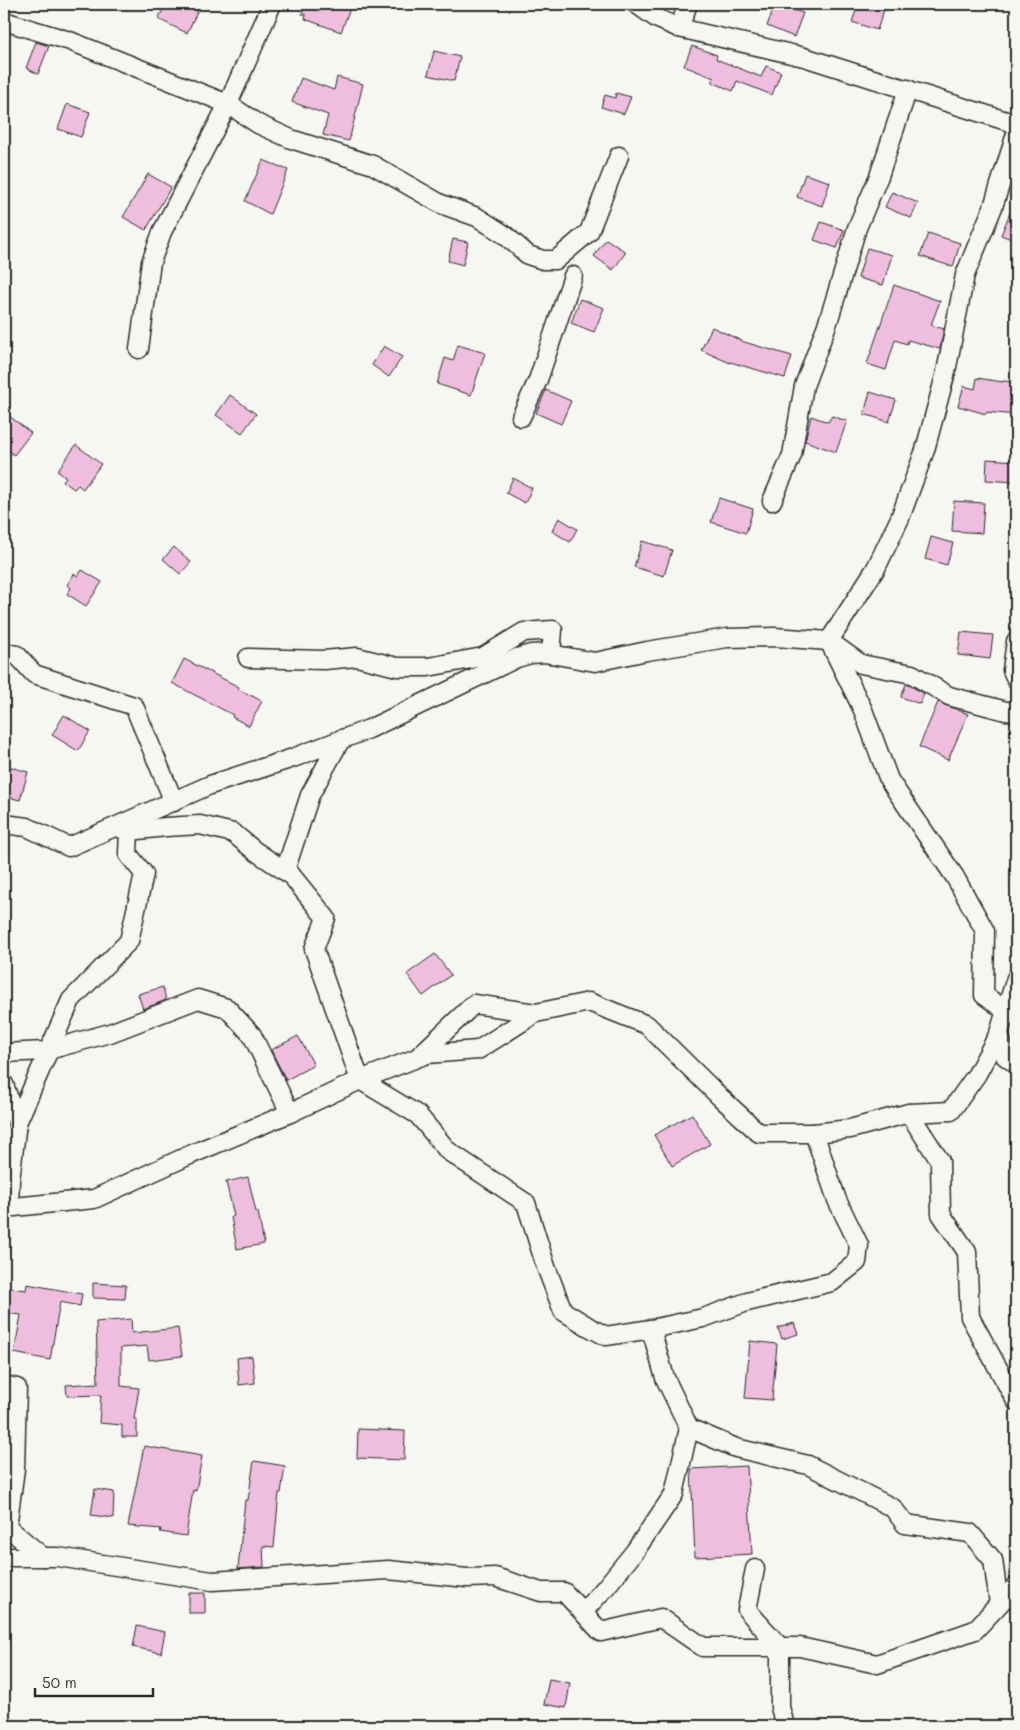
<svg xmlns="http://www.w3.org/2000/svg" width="1020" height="1730" font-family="Mali,sans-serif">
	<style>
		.building { fill: #efbede; stroke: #2b2b2b }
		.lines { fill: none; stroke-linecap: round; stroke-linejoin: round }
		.street-casing { stroke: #2b2b2b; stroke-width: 21 }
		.street { stroke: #f6f6f2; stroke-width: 18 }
	</style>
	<rect width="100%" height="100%" fill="#f6f6f2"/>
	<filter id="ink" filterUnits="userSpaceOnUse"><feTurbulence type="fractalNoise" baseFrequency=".02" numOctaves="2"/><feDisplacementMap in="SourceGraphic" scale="10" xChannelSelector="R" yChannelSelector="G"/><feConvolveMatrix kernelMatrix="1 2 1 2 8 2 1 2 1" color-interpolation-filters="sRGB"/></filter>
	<g filter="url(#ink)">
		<!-- building -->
		<g class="building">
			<path d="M170,4H201L187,33L158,19L164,8L167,10Z"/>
			<path d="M306,4H339L350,8L341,32L305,19L306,15L302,14Z"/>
			<path d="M775,4L803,13L794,37L767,26Z"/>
			<path d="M858,4H875L885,7L877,30L852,22Z"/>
			<path d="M36,42L49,46L38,74L26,68Z"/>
			<path d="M692,46L717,55L716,59L761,77L766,66L781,72L772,95L737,81L733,91L712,82L714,78L684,66Z"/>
			<path d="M434,51L460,57L454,81L428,75Z"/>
			<path d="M337,77L363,84L349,141L323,135L328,115L292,102L301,78L334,90Z"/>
			<path d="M616,93L631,97L624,114L601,107L605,95L615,98Z"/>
			<path d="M67,104L90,112L81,137L58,129Z"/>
			<path d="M263,160L288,170L270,214L245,201Z"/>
			<path d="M148,174L171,187L146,230L123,217Z"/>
			<path d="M805,174L830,182L822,206L797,197Z"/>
			<path d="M892,192L918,203L911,218L885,207Z"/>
			<path d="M1016,198V241L1001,235Z"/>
			<path d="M821,222L844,230L837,248L814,240Z"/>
			<path d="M928,233L960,243L953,267L920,256Z"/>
			<path d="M453,239L468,242L463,265L448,261Z"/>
			<path d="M606,239L626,252L613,270L594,256Z"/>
			<path d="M867,248L892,255L883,285L858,278Z"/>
			<path d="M894,285L940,301L931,325L944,329L940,349L908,340L907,344L895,340L886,370L867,364Z"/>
			<path d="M580,299L604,308L594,332L571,323Z"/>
			<path d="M712,327L744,342L792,356L785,378L730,362V363L701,350Z"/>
			<path d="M458,345L485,353L471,395L437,384L445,358L453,361Z"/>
			<path d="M384,346L402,357L389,377L372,365Z"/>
			<path d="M977,378L1003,382V381L1016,382V415L986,412V414L958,406L964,386L975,389Z"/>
			<path d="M546,390L571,401L561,424L536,413Z"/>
			<path d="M870,392L896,400L889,422L864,414Z"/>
			<path d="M230,395L256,414L242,433L216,415Z"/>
			<path d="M4,412L31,433L14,455L4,447Z"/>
			<path d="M811,416L828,422L832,416L847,421L836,452L805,441Z"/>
			<path d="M76,445L101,464L83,489L78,485L74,489L63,481L66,477L57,471Z"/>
			<path d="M987,459L1016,461L1015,482L986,480Z"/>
			<path d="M513,478L532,488L525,503L506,493Z"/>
			<path d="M719,498L753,509L746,533L711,522Z"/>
			<path d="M954,501L984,503L982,533L952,531Z"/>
			<path d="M559,518L577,529L570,542L552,531Z"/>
			<path d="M931,537L953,543L947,565L925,559Z"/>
			<path d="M642,541L672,550L664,576L634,567Z"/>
			<path d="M174,547L191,562L180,574L163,559Z"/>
			<path d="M82,570L102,582L86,606L67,594L71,588L67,585L74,574L78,576Z"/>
			<path d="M961,632L993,635L990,659L958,655Z"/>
			<path d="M184,659L239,687L238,689L262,701L249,726L232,717L233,715L172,683Z"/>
			<path d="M906,684L924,693L920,704L901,697Z"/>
			<path d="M938,702L968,714L948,760L919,747Z"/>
			<path d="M64,715L90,731L78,751L52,735Z"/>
			<path d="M4,765L28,772L20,800L4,796Z"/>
			<path d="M435,954L451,975L423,996L407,974Z"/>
			<path d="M163,987L166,1000L143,1009L138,994Z"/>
			<path d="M298,1036L314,1065L286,1080L271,1050Z"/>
			<path d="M692,1114L710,1144L672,1166L654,1135Z"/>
			<path d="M248,1177L256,1212H258L264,1244L237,1249L231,1217L234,1216L226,1182Z"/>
			<path d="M93,1283L126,1285L125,1299L93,1298Z"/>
			<path d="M27,1284L82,1294L80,1306L60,1302L50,1360L14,1353L21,1315L4,1313V1287L26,1290Z"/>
			<path d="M131,1319L132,1333L178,1328L182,1356L149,1360L147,1346L121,1348V1386L139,1388L134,1419H137V1437H122V1425L99,1423L101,1395L67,1396L66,1385L98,1383L96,1322Z"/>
			<path d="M794,1323L798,1334L782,1339L778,1328Z"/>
			<path d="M750,1341L777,1344L772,1400L745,1398Z"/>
			<path d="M252,1356L255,1383L239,1385L237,1358Z"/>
			<path d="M358,1429L405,1431L404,1460L357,1458Z"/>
			<path d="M144,1446L202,1456L196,1491L193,1490L186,1536L160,1532L161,1529L128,1526Z"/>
			<path d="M254,1461L285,1466L281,1493H279L274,1547L263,1546L264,1567L238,1569L245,1500H248Z"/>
			<path d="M747,1466L752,1554L695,1557L691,1469Z"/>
			<path d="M95,1489L114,1492L113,1518L91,1515Z"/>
			<rect x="189" y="1593" width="16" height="20"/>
			<path d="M137,1626L165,1632L161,1653L133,1647Z"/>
			<path d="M549,1679L570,1683L566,1708L544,1704Z"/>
		</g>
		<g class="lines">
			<!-- street casing -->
			<g class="street-casing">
				<g id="street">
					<path d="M636,4L656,18L679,28L804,57L1016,124"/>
					<path d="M4,21L70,41L228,104L272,4"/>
					<path d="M679,28L688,4"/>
					<path d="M139,349L151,262L162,232L228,104L258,124L291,139L373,165L441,204L477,217L505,235L528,255L543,260H556L589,232L619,156"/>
					<path d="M521,417L538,380L573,276"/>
					<path d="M772,501L792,455L804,386L828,322L857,228L879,176L908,89"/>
					<path d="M1016,641L1012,670L1016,679"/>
					<path d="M4,653L17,655L34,674L134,706L174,802"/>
					<path d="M248,658L324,660L357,657L397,667H428L483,657L524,632L553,630L551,654"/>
					<path d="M4,824L27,827L69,847L210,785L293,758L369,729L517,658L531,654L545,653L595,662L647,651L727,638L775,637L829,641L861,664L912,674L949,696L1006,711L1016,712"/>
					<path d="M116,827L129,831L166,827L200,825L233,833L255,851L291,875L326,918L314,949L360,1080L418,1115L448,1151L526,1203L546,1267L563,1311L589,1327L606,1336L651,1329L703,1318L747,1302L832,1282L857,1262L859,1245L837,1200L814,1133L850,1129L909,1113L951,1111L977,1074L999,1033L1016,978"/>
					<path d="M285,871L310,795L341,739"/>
					<path d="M1014,1014L1006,1011L984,995L985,931L955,877L889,780L863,710L829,641L876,568L900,518L925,450L946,372L965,275L993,207L1016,134"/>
					<path d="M999,1033L1005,1056L1016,1064"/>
					<path d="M4,1053L45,1051L110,1033L198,999L227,1008L252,1035L290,1113"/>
					<path d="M419,1056L474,1004L536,1013"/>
					<path d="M4,1084L17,1123L10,1180L9,1207"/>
					<path d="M909,1113L940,1161L941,1214L967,1252L970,1317L1016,1401"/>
					<path d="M17,1123L71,1000L129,941L144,874L128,854L129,831"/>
					<path d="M4,1208L94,1199L192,1154L290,1113L360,1080L427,1054L478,1050L536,1013L589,1002L647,1025L720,1097L759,1133H814"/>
					<path d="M651,1329L665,1378L689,1428L736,1448L808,1465L893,1508L905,1524L970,1533L993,1560L999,1604"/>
					<path d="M4,1385L17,1388L15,1469L7,1527L4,1529"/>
					<path d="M7,1527L43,1557"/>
					<path d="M4,1557H58L212,1581L388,1570L467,1578L495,1577L541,1592H564L601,1632L661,1618L703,1647H800L877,1664L975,1630L1016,1586"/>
					<path d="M755,1569L747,1610L780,1647V1707L785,1726"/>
					<path d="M583,1612L605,1588L635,1551L674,1494L689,1428"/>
				</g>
			</g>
			<!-- street -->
			<use href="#street" class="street"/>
		</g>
	</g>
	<!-- margin -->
	<rect width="1020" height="1730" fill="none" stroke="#f6f6f2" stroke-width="20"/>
	<rect x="10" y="10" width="1000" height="1710" fill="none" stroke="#2b2b2b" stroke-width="2" filter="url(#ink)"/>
	<!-- scale -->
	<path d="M35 1688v8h118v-8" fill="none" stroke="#2b2b2b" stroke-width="2.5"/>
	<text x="42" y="1688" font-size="15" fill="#2b2b2b" stroke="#f6f6f2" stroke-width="4" paint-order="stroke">50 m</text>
</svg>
